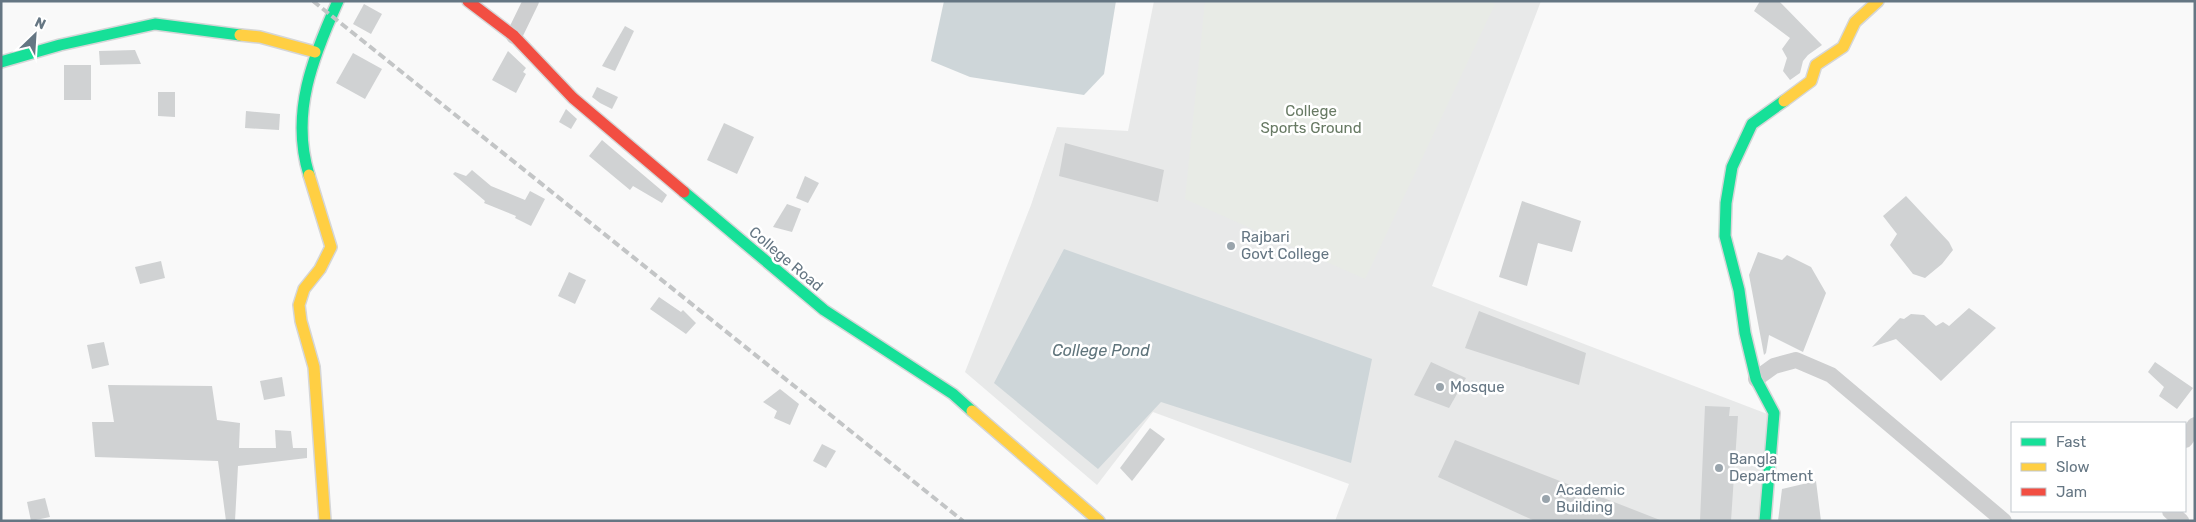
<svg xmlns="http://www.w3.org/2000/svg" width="2196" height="522" font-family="Rubik,sans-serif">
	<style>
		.built { fill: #e8e9e9 }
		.green { fill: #e8ebe6 }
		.water { fill: #ced6d9 }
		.building { fill: #d0d2d3 }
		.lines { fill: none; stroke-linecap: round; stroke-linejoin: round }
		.fast-casing { stroke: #d5d6d7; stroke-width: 14 }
		.slow-casing { stroke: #d5d6d7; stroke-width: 14 }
		.jam-casing { stroke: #d5d6d7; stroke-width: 14 }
		.street { stroke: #cecfd0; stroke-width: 16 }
		.fast { stroke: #16e098; stroke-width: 11 }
		.slow { stroke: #ffcf43; stroke-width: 11 }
		.jam { stroke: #f24e42; stroke-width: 11 }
		.rail { stroke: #c3c5c6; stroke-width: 4; stroke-dasharray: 8 4; stroke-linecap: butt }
		.poi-dot { fill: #99a4ac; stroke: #fff; stroke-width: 2 }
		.labels { text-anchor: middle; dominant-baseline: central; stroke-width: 5; stroke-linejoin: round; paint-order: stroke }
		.park-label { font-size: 15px; fill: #687a64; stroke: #fff }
		.poi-label { font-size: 15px; fill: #657683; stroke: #fff; text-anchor: start }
		.street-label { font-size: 15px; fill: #657683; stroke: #fff }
		.water-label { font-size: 16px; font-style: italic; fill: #60757c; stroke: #fff }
	</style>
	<rect width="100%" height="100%" fill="#f9f9f9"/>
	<!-- built -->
	<path class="built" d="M1154,1H1541L1432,286L1770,415L1759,521H1335L1349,484L1153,412L1097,485L965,372L1031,205L1057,127L1128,131Z"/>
	<!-- green -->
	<path class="green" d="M1205,1H1489L1495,4L1365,279L1185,199Z"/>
	<!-- water -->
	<g class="water">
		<path d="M944,1H1116L1104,74L1084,95L970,77L931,61Z"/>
		<path d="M1064,249L1372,359L1351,463L1161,402L1098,469L994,383Z"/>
	</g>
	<!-- building -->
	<g class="building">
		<path d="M1760,1H1779L1822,45L1808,55L1803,61L1800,73L1790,80L1783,71L1787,58L1782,49L1790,38L1754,11Z"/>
		<path d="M364,4L382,14L371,34L353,24Z"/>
		<path d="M625,26L634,31L615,71L602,66Z"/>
		<path d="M135,50L141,64L100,65L99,51Z"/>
		<path d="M508,51L526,68L523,72L526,74L516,93L492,80Z"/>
		<path d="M353,53L382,69L365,99L336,83Z"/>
		<rect x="64" y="65" width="27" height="35"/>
		<path d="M597,87L618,97L612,109L600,103L592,97Z"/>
		<path d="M158,92H175V117L158,116Z"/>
		<path d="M566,109L577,119L571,129L559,122Z"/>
		<path d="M246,111L280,114L279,130L245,128Z"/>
		<path d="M724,123L754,137L737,174L707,160Z"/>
		<path d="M602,140L667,195L662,203L633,186L630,190L589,156Z"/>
		<path d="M1065,143L1164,170L1158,202L1059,176Z"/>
		<path d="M472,170L491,186L525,200L530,191L545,199L531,226L515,218L516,216L484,203L485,201L453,174L455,172L466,176Z"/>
		<path d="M805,176L819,183L808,203L796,198Z"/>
		<path d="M1906,196L1949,242L1953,250L1942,264L1925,278L1913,274L1890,245L1897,234L1883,216Z"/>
		<path d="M1522,201L1581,221L1572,252L1538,243L1527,286L1499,277Z"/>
		<path d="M787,204L801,209L792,232L773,227Z"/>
		<path d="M1758,252L1782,260L1787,255L1811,267L1826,293L1803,352L1769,335L1766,353L1764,355L1749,275Z"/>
		<path d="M161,261L165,278L140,284L135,267Z"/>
		<path d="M569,272L586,280L575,304L558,296Z"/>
		<path d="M659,297L681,312L683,310L696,323L686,334L650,309Z"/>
		<path d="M1969,308L1996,328L1941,381L1896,339L1872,347L1900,318L1904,319L1911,314L1924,315L1936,326L1943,322L1949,326Z"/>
		<path d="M1479,311L1586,353L1579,385L1465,348Z"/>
		<path d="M104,342L109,365L92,369L87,345Z"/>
		<path d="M1431,362L1466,378L1449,408L1414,395Z"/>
		<path d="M2155,362L2193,388L2177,409L2159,396L2164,387L2148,372Z"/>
		<path d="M282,377L285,396L264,400L260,381Z"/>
		<path d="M108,385L212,386L217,420L240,423L239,448H276L275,430L291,431L293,448H307V458L238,466L235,521H226L218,461L95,457L92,422H114Z"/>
		<path d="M780,389L799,404L790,425L774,418L777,411L763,402Z"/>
		<path d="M1705,406L1730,407L1729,416H1738L1731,521H1700Z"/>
		<path d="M1150,428L1165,439L1132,481L1120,468Z"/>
		<path d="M1455,440L1660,520V521H1535L1438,477Z"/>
		<path d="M822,444L836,451L826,468L813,461Z"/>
		<path d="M1816,481L1821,521H1778L1782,489Z"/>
		<path d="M45,498L50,517L31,521L27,502Z"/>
	</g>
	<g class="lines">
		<!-- fast casing -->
		<g class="fast-casing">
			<g id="fast">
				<path d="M1,62L60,45L155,24L240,35"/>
				<path d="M309,175C290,113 313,57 338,1"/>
				<path d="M684,192L824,310L953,394L972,411"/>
				<path d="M1765,521L1774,413L1756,379L1745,333L1739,290L1725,236L1726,203L1732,167L1752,124L1784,101"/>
			</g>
		</g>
		<!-- slow casing -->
		<g class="slow-casing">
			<g id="slow">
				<path d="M240,35L260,37L315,52"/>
				<path d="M1784,101L1811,81L1816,65L1843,47L1855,22L1878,1"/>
				<path d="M309,175L331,247L320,269L304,289L299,305L301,321L314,367L325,521"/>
				<path d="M972,411L1099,521"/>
			</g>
		</g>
		<!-- jam casing -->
		<g class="jam-casing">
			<path id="jam" d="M468,1L514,36L573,98L684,192"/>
		</g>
		<!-- street -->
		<g class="street">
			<path d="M514,36L531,1"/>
			<path d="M1756,379L1774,366L1796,360L1831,375L2004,521"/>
			<path d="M2185,440L2195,425"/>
			<path d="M2170,511L2181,521"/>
		</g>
		<!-- fast -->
		<use href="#fast" class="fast"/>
		<!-- slow -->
		<use href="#slow" class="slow"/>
		<!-- jam -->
		<use href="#jam" class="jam"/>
		<!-- rail -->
		<path class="rail" d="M313,1L963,521"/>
	</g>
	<!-- markers -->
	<g class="poi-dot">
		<circle cx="1231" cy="246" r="5"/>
		<circle cx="1440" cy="387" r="5"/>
		<circle cx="1719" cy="468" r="5"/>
		<circle cx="1546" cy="499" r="5"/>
	</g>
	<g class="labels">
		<!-- park labels -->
		<g class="park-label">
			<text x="1311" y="111">College<tspan x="1311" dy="17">Sports Ground</tspan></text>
		</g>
		<!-- poi labels -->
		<g class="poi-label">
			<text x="1241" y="237">Rajbari<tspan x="1241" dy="17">Govt College</tspan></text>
			<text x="1450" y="387">Mosque</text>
			<text x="1729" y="459">Bangla<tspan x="1729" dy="17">Department</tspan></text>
			<text x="1556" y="490">Academic<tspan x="1556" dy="17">Building</tspan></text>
		</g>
		<!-- street labels -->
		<g class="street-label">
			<text transform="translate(786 259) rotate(40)">College Road</text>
		</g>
		<!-- water labels -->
		<g class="water-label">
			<text x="1101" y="350">College Pond</text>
		</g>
	</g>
	<!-- border -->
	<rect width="2196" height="522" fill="none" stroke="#657683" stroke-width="5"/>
	<!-- legend -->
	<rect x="2011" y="422" width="175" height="90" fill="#ffffff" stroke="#c1c8cd"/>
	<rect x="2021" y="438" width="25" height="8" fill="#16e098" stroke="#c1c8cd"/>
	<text x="2056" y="447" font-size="15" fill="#657683">Fast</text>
	<rect x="2021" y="463" width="25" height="8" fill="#ffcf43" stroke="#c1c8cd"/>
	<text x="2056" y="472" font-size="15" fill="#657683">Slow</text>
	<rect x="2021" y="488" width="25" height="8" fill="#f24e42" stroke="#c1c8cd"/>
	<text x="2056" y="497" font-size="15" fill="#657683">Jam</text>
	<!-- north arrow -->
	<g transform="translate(35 35) rotate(25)" stroke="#ffffff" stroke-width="4" paint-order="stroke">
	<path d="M0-4L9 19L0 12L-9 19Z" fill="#657683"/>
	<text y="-8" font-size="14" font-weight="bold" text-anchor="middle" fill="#657683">N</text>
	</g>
</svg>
